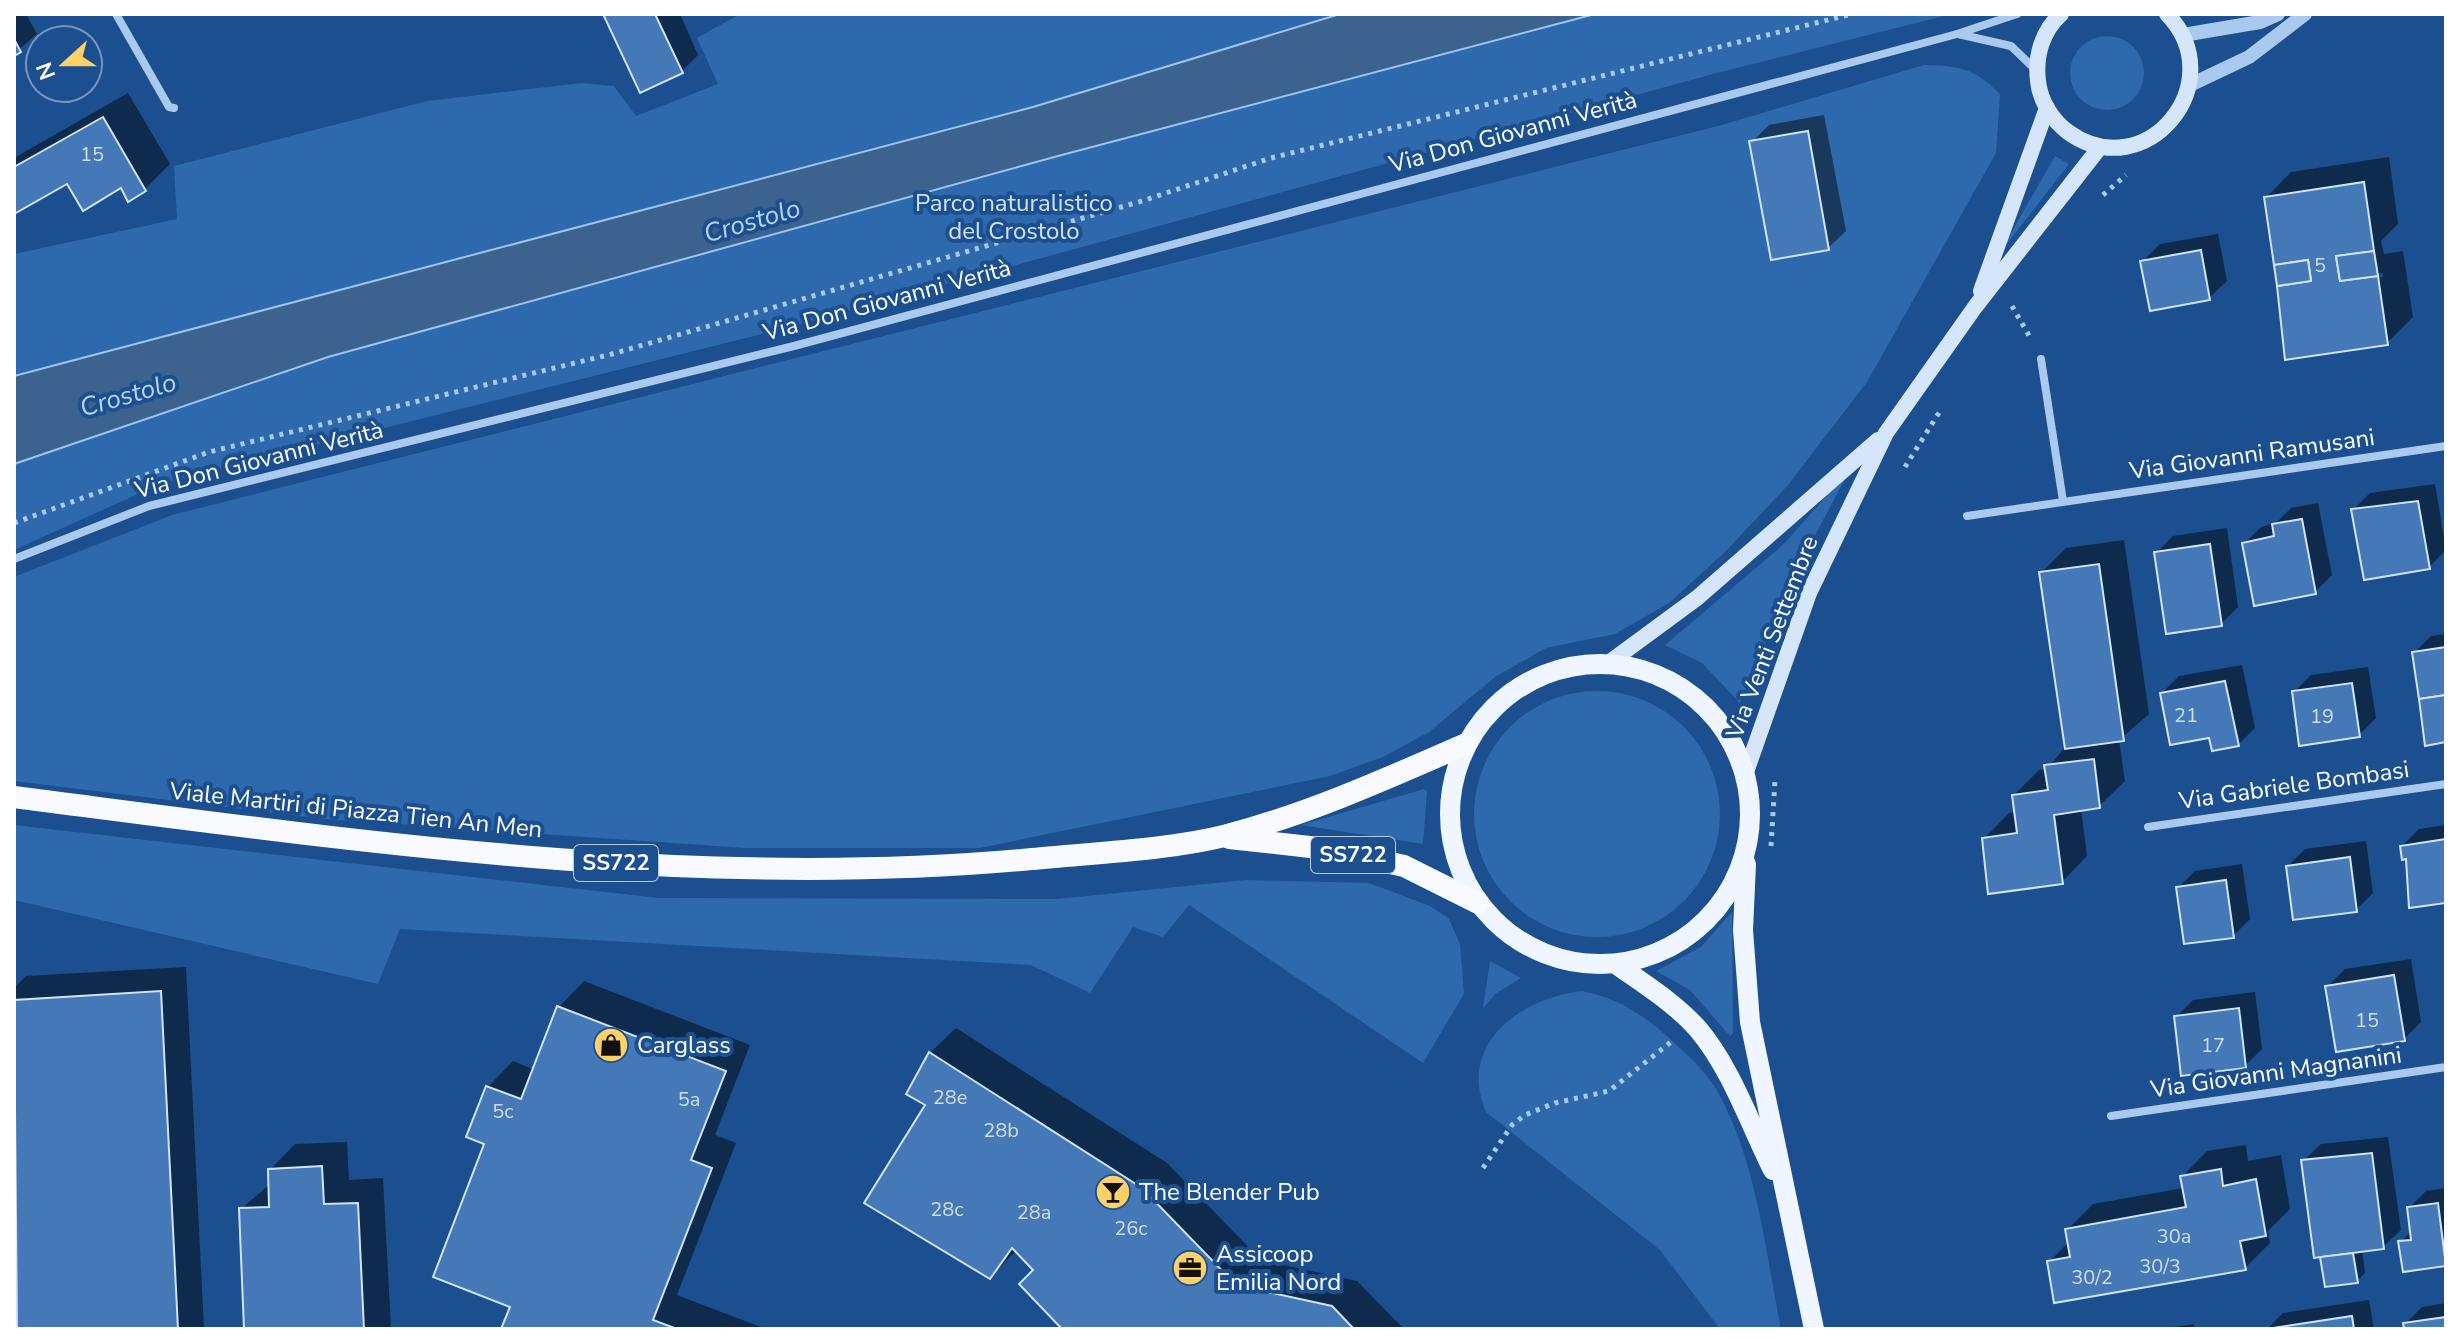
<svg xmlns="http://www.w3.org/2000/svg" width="2460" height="1343" font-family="'Nunito Sans',sans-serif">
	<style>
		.green { fill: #2e69ad }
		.water { fill: #3c6290; stroke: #9cc4f0; stroke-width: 2 }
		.shadow { fill: #0007; fill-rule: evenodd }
		.building { fill: #4478b7; stroke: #cfe3fa; stroke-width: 2 }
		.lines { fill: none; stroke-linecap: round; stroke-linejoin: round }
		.path { stroke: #a9c9ee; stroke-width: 5; stroke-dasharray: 4 6; stroke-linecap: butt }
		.minor { stroke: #a9c9ee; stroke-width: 8 }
		.tertiary { stroke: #a9c9ee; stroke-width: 14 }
		.secondary { stroke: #d6e6fa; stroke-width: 16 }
		.primary { stroke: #f0f6ff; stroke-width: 20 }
		.trunk { stroke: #f8faff; stroke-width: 22 }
		.labels { text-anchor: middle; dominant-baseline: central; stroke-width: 8; stroke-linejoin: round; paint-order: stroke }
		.number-label { font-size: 20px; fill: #d0dded }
		.shield { fill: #1b4f8f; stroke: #bbcadd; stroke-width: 2 }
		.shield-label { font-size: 22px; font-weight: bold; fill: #fff }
		.street-label { font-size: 24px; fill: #fff; stroke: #1b4f8f }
		.park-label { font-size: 24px; fill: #cfe3fa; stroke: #1b4f8f }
		.poi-label { font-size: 24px; fill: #fff; stroke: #1b4f8f; text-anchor: start }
		.water-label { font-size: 26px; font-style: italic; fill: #b5d3f5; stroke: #1b4f8f }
	</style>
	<rect width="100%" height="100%" fill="#1b4f8f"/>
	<!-- green -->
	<g class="green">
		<path d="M740,14H1340L1033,107L14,376V254L177,219L174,166L427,101L582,83L614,86L636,116L718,84L697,38Z"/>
		<path d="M1595,14H1952L1713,74L790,327L160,484L14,550V464L328,357L1058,156Z"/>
		<circle cx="2107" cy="73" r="37"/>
		<path d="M1924,65C1960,66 1974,68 2000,94L1996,153L1867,382L1788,485L1725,552L1669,603L1615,634L1546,648L1495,677L1429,732L1383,757L1330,776L980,848H746L324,819L14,781V577L172,515L1718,126Z"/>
		<path d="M2055,156L2069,164L1999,254Z"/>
		<path d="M1843,477L1845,479L1804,556L1740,703L1702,663L1665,645L1784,544Z"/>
		<circle cx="1597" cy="814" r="123"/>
		<path d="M1424,789L1427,791L1423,844L1301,825Z"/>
		<path d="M14,825L659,898L1057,899L1246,880L1369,883L1430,906L1449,919L1460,944L1464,994L1423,1063L1189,905L1163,937L1133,927L1090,993L1031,965L400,929L378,984L14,900Z"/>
		<path d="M1732,912L1733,1033L1730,1036L1690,990L1656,971L1701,947Z"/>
		<path d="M1490,961L1521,978L1495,994L1483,1008Z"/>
		<path d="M1582,991C1616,998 1641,1013 1667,1036C1684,1052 1703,1068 1716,1089C1757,1160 1765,1250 1781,1329H1720L1660,1250L1486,1112C1457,1044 1520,998 1582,991Z"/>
	</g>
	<!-- water -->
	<path class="water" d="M1340,14H1595L1058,156L328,357L14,464V376L1033,107Z"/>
	<!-- shadow -->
	<g class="shadow">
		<path d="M14,14H26L37,34L14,54Z"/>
		<path d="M605,14H680L698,55L681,72Z"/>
		<path d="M128,93L170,164L145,189L68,181L14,212V158Z"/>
		<path d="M1824,115L1846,231L1828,248L1752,142L1769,125Z"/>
		<path d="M2389,157L2398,224L2381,241L2384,254L2403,251L2413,317L2387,343L2287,357L2266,198L2291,172ZM2383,273V277L2331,285L2330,281Z"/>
		<path d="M2218,234L2227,281L2209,298L2143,261L2160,244Z"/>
		<path d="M2435,484L2446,550L2429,567L2353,510L2370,493Z"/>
		<path d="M2318,503L2332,575L2315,592L2244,544L2261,527L2276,523L2291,508Z"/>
		<path d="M2227,528L2238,607L2221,624L2156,553L2173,536Z"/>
		<path d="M2124,540L2149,714L2119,740L2125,781L2099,806L2081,809L2087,856L2062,882L1984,839L2009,813L2016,812L2014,795L2039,770L2047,769L2066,746L2041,573L2066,548Z"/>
		<path d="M2446,634V740L2414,653L2431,636Z"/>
		<path d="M2242,665L2255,728L2238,745L2211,735L2162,693L2179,676Z"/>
		<path d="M2368,667L2376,718L2359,735L2294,692L2311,675Z"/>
		<path d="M2446,825V901L2402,846L2419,829Z"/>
		<path d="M2366,841L2373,893L2356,910L2288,866L2305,849Z"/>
		<path d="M2242,864L2250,919L2233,936L2178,888L2195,871Z"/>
		<path d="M2411,959L2421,1022L2404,1039L2328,986L2345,969Z"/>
		<path d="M186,967L204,1329H19L14,1244V988L26,976Z"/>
		<path d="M584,981L750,1045L715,1135L736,1143L677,1295L766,1329H503L512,1306L486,1143L488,1087L513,1061L535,1070L559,1007Z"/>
		<path d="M2255,992L2262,1049L2245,1066L2176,1017L2193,1000Z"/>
		<path d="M956,1028L1167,1163L1261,1260L1357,1281L1404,1329H1065L1036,1270L1017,1250L990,1277L927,1104L930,1053Z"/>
		<path d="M2388,1137L2401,1230L2383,1247L2362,1250L2365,1273L2357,1281L2303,1161L2321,1144Z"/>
		<path d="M347,1142L349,1180L383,1178L391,1329H246L241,1209L270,1184V1170L295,1144Z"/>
		<path d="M2246,1145L2248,1161L2281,1155L2290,1209L2268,1231L2270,1243L2245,1268L2049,1262L2069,1242L2067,1230L2093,1204L2184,1188L2182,1177L2207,1151Z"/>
		<path d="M2446,1188V1263L2445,1264L2400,1242L2412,1231L2409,1208L2426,1191Z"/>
		<path d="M2369,1300L2374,1329H2267L2283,1313Z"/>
		<path d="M2446,1303V1329H2406L2405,1324L2422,1307Z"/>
		<path d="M2194,1324V1329H2162Z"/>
	</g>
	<!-- building -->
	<g class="building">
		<path d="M603,14H655L683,73L640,93Z"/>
		<path d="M14,39L21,52L14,56Z"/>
		<path d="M103,117L146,191L128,202L121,188L83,211L67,184L14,214V167Z"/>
		<path d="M1808,131L1829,250L1771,260L1749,141Z"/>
		<path d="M2364,182L2374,251L2336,256L2340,281L2378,276L2388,345L2285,360L2277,286L2311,281L2308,260L2274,265L2264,197Z"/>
		<path d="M2201,250L2210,300L2150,311L2140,261Z"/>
		<path d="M2374,251L2378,276L2340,281L2336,256Z"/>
		<path d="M2308,260L2311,281L2277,286L2274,265Z"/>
		<path d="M2418,501L2430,569L2364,580L2351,509Z"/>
		<path d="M2302,519L2316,594L2254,606L2242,543L2274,536L2272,524Z"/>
		<path d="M2210,544L2222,626L2166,634L2154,552Z"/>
		<path d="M2099,564L2124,741L2065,749L2039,572Z"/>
		<path d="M2446,647V695L2419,699L2412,652Z"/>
		<path d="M2225,681L2239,746L2212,751L2209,738L2170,745L2160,693Z"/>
		<path d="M2352,683L2360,737L2299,746L2292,691Z"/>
		<path d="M2446,695V742L2425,746L2419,699Z"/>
		<path d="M2094,759L2100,808L2054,815L2063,884L1988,894L1982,838L2017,833L2012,795L2048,790L2044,765Z"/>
		<path d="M2446,839V903L2409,908L2406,859L2402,860L2400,846Z"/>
		<path d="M2350,857L2357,912L2293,920L2286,866Z"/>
		<path d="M2226,880L2234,938L2184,944L2176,887Z"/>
		<path d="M2394,975L2405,1041L2336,1052L2325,986Z"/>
		<path d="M161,991L178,1329H17L14,1000Z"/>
		<path d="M557,1006L726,1071L691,1160L712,1168L653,1320L677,1329H501L510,1307L433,1277L484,1144L466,1137L486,1086L521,1099Z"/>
		<path d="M2239,1008L2246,1068L2181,1076L2174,1016Z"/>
		<path d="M929,1052L1142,1188L1236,1285L1332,1306L1354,1329H1062L1019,1284L1033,1270L1012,1248L990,1279L864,1203L925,1105L906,1094Z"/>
		<path d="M2372,1153L2384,1249L2314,1258L2301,1160Z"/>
		<path d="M322,1166L324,1204L358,1203L364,1329H244L239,1208L269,1207L268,1169Z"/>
		<path d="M2221,1169L2223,1186L2256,1179L2266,1236L2240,1241L2246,1270L2054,1303L2047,1261L2070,1257L2065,1229L2186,1207L2180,1176Z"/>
		<path d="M2438,1203L2446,1266L2403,1272L2398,1241L2411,1240L2407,1207Z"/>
		<path d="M2353,1253L2358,1283L2325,1287L2320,1257Z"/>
		<path d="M2352,1316L2354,1329H2266Z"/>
		<path d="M2446,1317V1329H2404L2403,1323Z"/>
	</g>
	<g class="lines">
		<!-- path -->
		<g class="path">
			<path d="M2103,195L2126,175"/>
			<path d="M2012,306L2031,339"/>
			<path d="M1905,467L1940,411"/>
			<path d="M14,523L209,452L612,354L1142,201L1271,158L1852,14"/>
			<path d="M1771,846L1775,780"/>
			<path d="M1483,1168L1512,1125L1525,1115L1555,1103L1609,1091L1671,1042"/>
		</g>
		<!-- minor -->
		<g class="minor">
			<path d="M116,14L169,107L174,108"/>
			<path d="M1958,34L2011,46L2037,71"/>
			<path d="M2041,359L2063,501"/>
			<path d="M1967,516L2446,446"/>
			<path d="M14,559L149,506L794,346L1957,34L2017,14"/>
			<path d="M2148,827L2446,784"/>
			<path d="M2111,1116L2446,1067"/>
		</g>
		<!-- tertiary -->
		<g class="tertiary">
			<path d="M2183,35L2260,22L2278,14"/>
			<path d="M2190,85L2249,57L2305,14"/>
		</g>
		<!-- secondary -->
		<g class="secondary">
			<path d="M2061,14C2042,31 2035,56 2038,81C2040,101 2052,120 2068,132C2146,188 2233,82 2167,14"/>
			<path d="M1981,291L2047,108"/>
			<path d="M1610,662L1697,598L1878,440"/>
			<path d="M1746,772L1809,593L1886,433L1975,307L2100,147"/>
		</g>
		<!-- primary -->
		<g class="primary">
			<circle cx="1600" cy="814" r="150"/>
			<path d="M1746,864L1743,930L1750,1022L1814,1329"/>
			<path d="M1616,964C1644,984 1675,1003 1698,1029C1731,1068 1750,1124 1773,1170"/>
		</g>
		<!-- trunk -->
		<g class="trunk">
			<path d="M14,797C351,840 692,891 1032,859C1091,853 1168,850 1224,836C1308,814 1386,779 1466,744"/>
			<path d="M1229,838L1328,849L1404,866L1478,903"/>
		</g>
	</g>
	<!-- icons -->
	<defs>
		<g id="shop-disc" transform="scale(1.8)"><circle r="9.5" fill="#ffd166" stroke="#1b4f8f"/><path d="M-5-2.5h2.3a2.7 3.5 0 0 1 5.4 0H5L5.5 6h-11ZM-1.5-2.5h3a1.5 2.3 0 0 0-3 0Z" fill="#111"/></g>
		<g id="bar-disc" transform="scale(1.8)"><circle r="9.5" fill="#ffd166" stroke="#1b4f8f"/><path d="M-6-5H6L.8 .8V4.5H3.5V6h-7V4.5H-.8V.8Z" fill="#111"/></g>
		<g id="office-disc" transform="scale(1.8)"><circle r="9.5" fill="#ffd166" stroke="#1b4f8f"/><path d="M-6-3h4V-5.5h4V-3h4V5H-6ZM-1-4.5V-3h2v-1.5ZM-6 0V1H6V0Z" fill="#111"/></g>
	</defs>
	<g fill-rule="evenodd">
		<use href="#shop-disc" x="611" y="1045"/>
		<use href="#bar-disc" x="1113" y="1192"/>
		<use href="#office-disc" x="1190" y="1268"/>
	</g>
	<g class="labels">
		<!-- number labels -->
		<g class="number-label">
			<text x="92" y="154">15</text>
			<text x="2320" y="265">5</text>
			<text x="2186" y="715">21</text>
			<text x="2322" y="716">19</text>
			<text x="2367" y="1020">15</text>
			<text x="2213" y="1045">17</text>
			<text x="950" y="1097">28e</text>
			<text x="689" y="1099">5a</text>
			<text x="503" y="1111">5c</text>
			<text x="1001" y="1130">28b</text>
			<text x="947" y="1209">28c</text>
			<text x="1034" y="1212">28a</text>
			<text x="1131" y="1228">26c</text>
			<text x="2174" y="1236">30a</text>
			<text x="2160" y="1266">30/3</text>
			<text x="2092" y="1277">30/2</text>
		</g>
		<!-- shield labels -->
		<g class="shield">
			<rect x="1311" y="837" width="84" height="36" rx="6"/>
			<rect x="574" y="845" width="84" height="36" rx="6"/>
		</g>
		<g class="shield-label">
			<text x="1353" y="855">SS722</text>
			<text x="616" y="863">SS722</text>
		</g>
		<!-- street labels -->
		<g class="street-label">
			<text transform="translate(1513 132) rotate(-15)">Via Don Giovanni Verità</text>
			<text transform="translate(887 300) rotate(-15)">Via Don Giovanni Verità</text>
			<text transform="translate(2252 454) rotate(-8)">Via Giovanni Ramusani</text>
			<text transform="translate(259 460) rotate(-14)">Via Don Giovanni Verità</text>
			<text transform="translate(1772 637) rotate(-69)">Via Venti Settembre</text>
			<text transform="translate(2294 785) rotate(-8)">Via Gabriele Bombasi</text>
			<text transform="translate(356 810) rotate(6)">Viale Martiri di Piazza Tien An Men</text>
			<text transform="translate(2276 1072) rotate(-8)">Via Giovanni Magnanini</text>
		</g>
		<!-- park labels -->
		<g class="park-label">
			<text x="1014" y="203">Parco naturalistico<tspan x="1014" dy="28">del Crostolo</tspan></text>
		</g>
		<!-- poi labels -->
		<g class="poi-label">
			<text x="637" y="1045">Carglass</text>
			<text x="1139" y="1192">The Blender Pub</text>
			<text x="1216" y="1254">Assicoop<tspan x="1216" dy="28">Emilia Nord</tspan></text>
		</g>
		<!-- water labels -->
		<g class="water-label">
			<text transform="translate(752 221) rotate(-16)">Crostolo</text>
			<text transform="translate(128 395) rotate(-16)">Crostolo</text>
		</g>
	</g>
	<!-- border -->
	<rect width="2460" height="1343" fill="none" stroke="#ffffff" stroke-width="32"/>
	<!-- north arrow -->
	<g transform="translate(64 64) rotate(249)"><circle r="38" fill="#1b4f8f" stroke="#7695bc" stroke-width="2"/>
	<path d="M0-6L14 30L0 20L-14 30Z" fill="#ffd166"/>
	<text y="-12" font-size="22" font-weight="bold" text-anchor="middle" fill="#ffffff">N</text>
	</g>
</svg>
